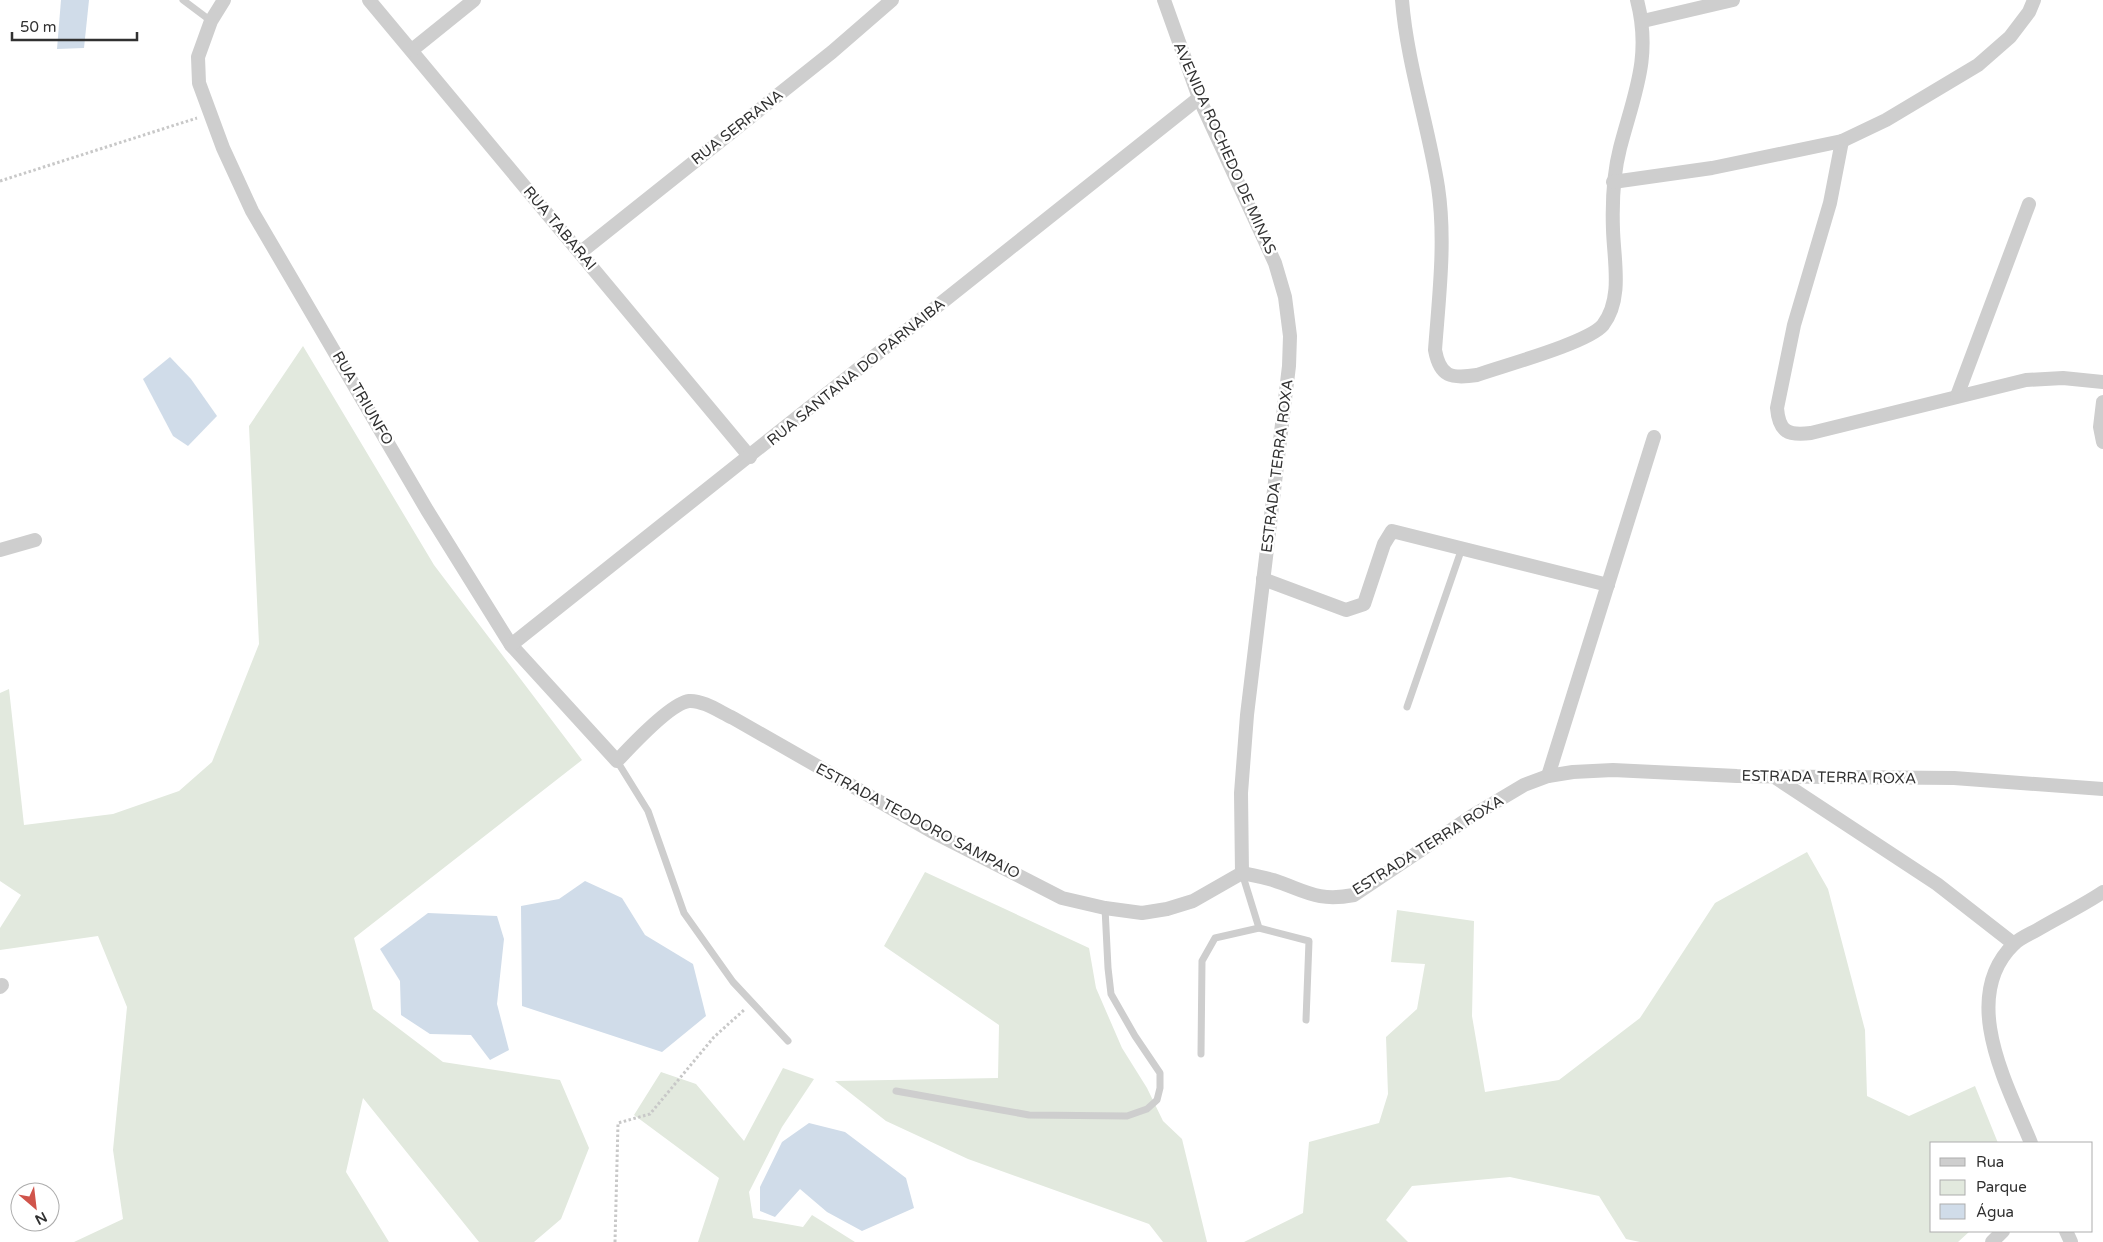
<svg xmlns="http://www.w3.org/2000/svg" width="2103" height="1242" font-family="'Varela Round',sans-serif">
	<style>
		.green { fill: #e2e9de }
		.water { fill: #d0dce9 }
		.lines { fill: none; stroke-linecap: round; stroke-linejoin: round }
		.path { stroke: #c8c8c8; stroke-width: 3; stroke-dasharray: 2.5 2.5; stroke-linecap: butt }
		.lane { stroke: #cecece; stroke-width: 7 }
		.street { stroke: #cecece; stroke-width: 14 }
		.labels { text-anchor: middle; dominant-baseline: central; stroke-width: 5; stroke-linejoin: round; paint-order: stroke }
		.street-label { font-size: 15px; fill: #313131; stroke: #fff }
	</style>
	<rect width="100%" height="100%" fill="#fff"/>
	<!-- green -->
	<g class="green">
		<path d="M303,346L434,565L582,760L354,938L373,1009L443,1062L560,1080L589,1148L561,1219L534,1242H479L363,1098L346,1172L389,1242H74L123,1219L113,1150L127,1007L98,936L0,950V928L21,895L0,881V693L9,689L24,825L113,814L179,791L212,762L259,644L249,426Z"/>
		<path d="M1807,852L1828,889L1865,1030L1867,1096L1909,1116L1975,1086L1998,1143H1932V1231H1970L1958,1242H1640L1626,1239L1599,1196L1510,1177L1412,1186L1386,1220L1408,1242H1244L1303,1213L1309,1142L1379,1123L1388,1094L1386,1037L1417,1009L1425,964L1391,962L1397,910L1474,921L1472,1016L1485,1092L1559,1080L1640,1018L1715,903Z"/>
		<path d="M925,872L1089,948L1096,988L1122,1048L1147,1088L1163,1121L1182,1139L1207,1242H1163L1149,1224L968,1159L886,1121L835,1081L998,1078L999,1025L884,946Z"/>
		<path d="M783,1068L814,1079L782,1127L749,1192L753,1218L803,1227L812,1215L855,1242H698L719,1178L634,1115L661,1072L696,1084L744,1141Z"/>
	</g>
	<!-- water -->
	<g class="water">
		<path d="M61,0H89L84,48L57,49Z"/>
		<path d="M170,357L191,379L217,416L188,446L173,436L143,379Z"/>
		<path d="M585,881L622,898L645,935L693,964L706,1016L662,1052L522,1006L521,906L559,899Z"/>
		<path d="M428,913L497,916L504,939L497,1004L509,1050L490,1060L471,1035L430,1034L401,1015L400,981L380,949Z"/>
		<path d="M809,1123L845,1132L906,1178L914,1208L862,1231L827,1212L800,1189L775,1217L760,1211V1187L782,1142Z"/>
	</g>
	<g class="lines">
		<!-- path -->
		<g class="path">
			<path d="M0,181L197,118"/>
			<path d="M615,1242L618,1123L650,1114L714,1037L744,1010"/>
		</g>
		<!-- lane -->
		<g class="lane">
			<path d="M183,0L211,21"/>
			<path d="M1407,707L1462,548"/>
			<path d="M617,761L648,811L684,913L733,982L788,1041"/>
			<path d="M1242,873L1259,928"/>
			<path d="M1201,1054L1202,961L1215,938L1259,928L1309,941L1306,1020"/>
			<path d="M896,1091L1029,1115L1127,1116L1147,1109L1157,1100L1160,1088V1073L1135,1036L1111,994L1108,968L1105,908"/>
		</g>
		<!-- street -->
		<g class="street">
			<path d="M224,0L211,21L198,57L199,83L223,148L252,211L427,510L511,645L617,761C630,747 671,703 689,701C703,700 720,712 733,718L931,831L1062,898L1105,908L1142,913L1167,909L1193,901L1242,873"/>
			<path d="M369,0L750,457"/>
			<path d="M1164,0L1199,98L1275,263L1285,297L1290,336L1289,366L1247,715L1241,793L1242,873"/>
			<path d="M1402,0C1407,63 1428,124 1438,187C1446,240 1439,296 1435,350C1440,377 1451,379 1477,375C1502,366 1588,343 1603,325C1623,299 1614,261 1613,230C1612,202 1613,175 1620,148C1634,94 1652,57 1637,0"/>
			<path d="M1643,21L1733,0"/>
			<path d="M412,50L474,0"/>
			<path d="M1842,141L1830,203L1794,325L1777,408C1779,432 1788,436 1811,433L2026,380L2063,378L2103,382"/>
			<path d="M1613,182L1712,168L1842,141L1886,120L1978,65L2010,37L2029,12L2034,0"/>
			<path d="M581,252L832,52L892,0"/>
			<path d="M1957,396L2029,204"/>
			<path d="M2103,402L2100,427L2103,442"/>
			<path d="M0,550L35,540"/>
			<path d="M1263,579L1346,610L1364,604L1384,544L1392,531L1608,585"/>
			<path d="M511,645L1199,98"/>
			<path d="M1548,776L1654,437"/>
			<path d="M1773,776L1937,884L2014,944"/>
			<path d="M1242,873C1252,875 1263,877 1273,880C1306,891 1317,902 1354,895L1472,816L1524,785L1548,776L1573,772L1613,770L1737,776L1954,778L2103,789"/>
			<path d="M0,987L2,985"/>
			<path d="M2031,1143C2008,1086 1958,998 2014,944C2020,938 2030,934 2037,930C2059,917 2082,906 2103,892"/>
			<path d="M2066,1231L2071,1242"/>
			<path d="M1992,1242L2003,1231"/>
		</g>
	</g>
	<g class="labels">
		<!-- street labels -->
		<g class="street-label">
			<text transform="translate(737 127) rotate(-38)">RUA SERRANA</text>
			<text transform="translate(1225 148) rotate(66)">AVENIDA ROCHEDO DE MINAS</text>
			<text transform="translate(560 228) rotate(50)">RUA TABARAI</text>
			<text transform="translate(856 372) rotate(-39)">RUA SANTANA DO PARNAIBA</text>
			<text transform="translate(363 398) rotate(60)">RUA TRIUNFO</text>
			<text transform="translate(1277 466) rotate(-83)">ESTRADA TERRA ROXA</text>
			<text transform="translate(1829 777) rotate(1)">ESTRADA TERRA ROXA</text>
			<text transform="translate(918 821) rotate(28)">ESTRADA TEODORO SAMPAIO</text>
			<text transform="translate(1428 845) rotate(-32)">ESTRADA TERRA ROXA</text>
		</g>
	</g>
	<!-- legend -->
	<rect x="1930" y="1142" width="162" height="90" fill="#ffffff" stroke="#adadad"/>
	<rect x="1940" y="1158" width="25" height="8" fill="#cecece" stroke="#adadad"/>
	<text x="1976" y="1167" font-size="15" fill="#313131">Rua</text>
	<rect x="1940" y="1180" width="25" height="15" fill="#e2e9de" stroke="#adadad"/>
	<text x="1976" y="1192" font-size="15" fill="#313131">Parque</text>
	<rect x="1940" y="1204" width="25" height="15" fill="#d0dce9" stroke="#adadad"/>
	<text x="1976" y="1217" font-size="15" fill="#313131">Água</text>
	<!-- north arrow -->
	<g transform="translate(35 1207) rotate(152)"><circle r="24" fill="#ffffff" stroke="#adadad"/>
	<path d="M0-4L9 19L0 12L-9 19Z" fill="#d0544b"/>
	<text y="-8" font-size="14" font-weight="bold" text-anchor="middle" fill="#313131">N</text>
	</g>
	<!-- scale -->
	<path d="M12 32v8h125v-8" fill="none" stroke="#313131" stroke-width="2.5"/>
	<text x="20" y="32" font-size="15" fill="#313131" stroke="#ffffff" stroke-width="4" paint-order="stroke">50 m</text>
</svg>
